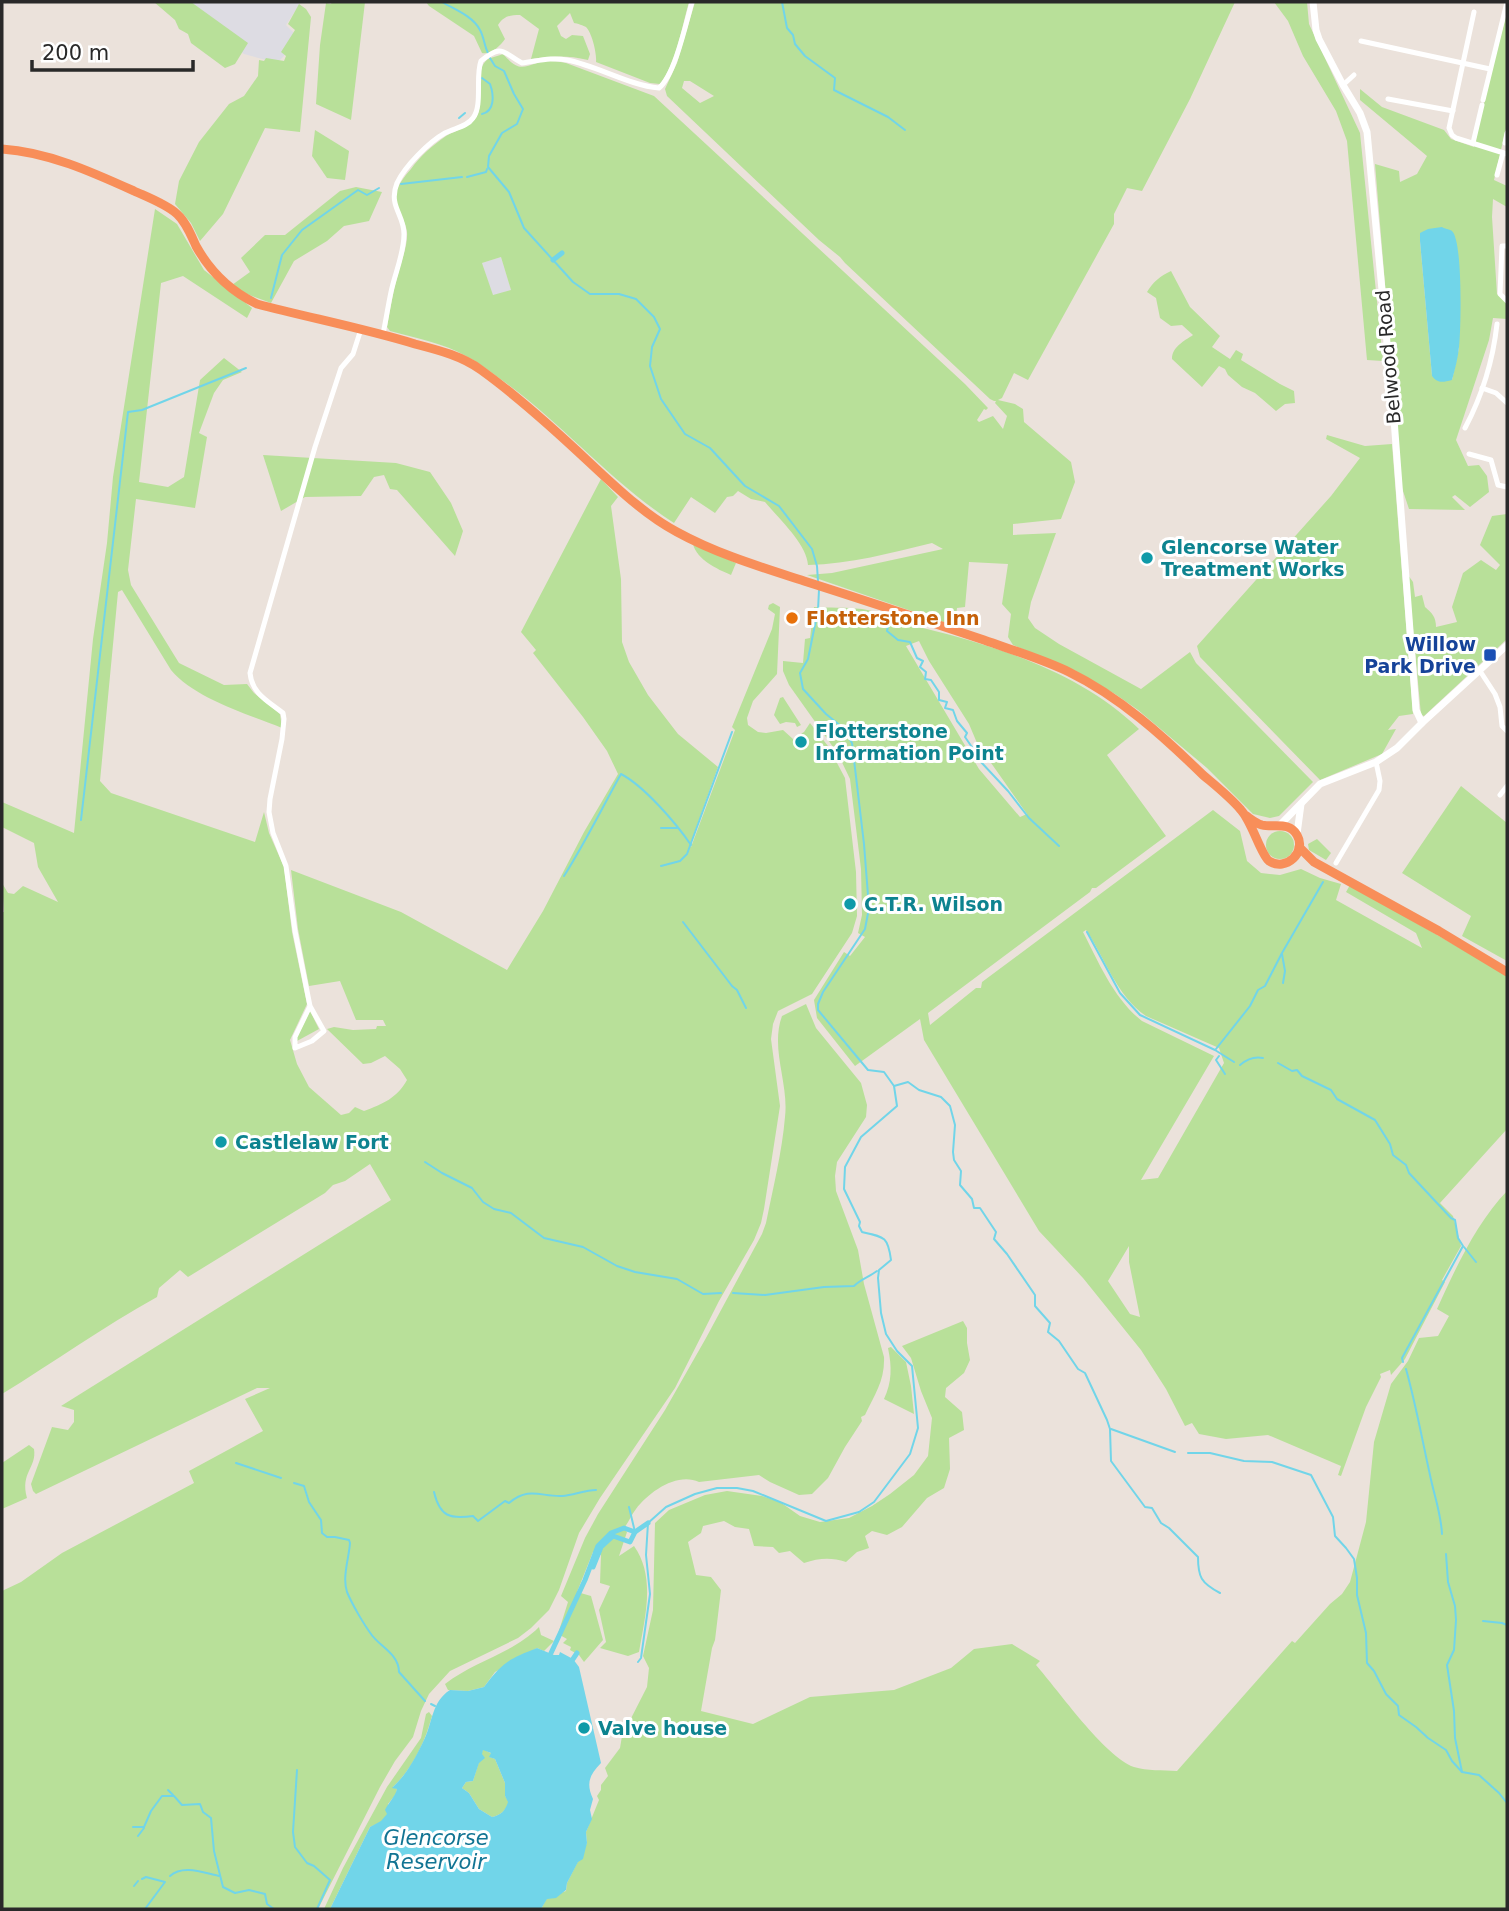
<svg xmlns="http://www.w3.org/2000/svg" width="1509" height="1911" font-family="'DejaVu Sans',sans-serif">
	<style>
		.industrial { fill: #dddce3 }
		.green { fill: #b8e099; fill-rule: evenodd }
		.water { fill: #71d5e9; fill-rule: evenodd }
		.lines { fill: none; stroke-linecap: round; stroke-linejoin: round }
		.stream { stroke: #71d5e9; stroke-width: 2 }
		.canal { stroke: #71d5e9; stroke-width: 5 }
		.street { stroke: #fff; stroke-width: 5 }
		.secondary { stroke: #fff; stroke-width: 7 }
		.highway { stroke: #f88e59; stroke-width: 9 }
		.culture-dot { fill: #0f9aa8; stroke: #fff; stroke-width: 2.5 }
		.food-dot { fill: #e8710a; stroke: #fff; stroke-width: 2.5 }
		.transit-dot { fill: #1a4fb4; stroke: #fff; stroke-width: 2.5 }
		.labels { text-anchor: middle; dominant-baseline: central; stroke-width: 6; stroke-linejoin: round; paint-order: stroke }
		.street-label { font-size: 19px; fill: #292929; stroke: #fff }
		.culture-label { font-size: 19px; font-weight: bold; fill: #0d838f; stroke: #fff; text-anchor: start }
		.food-label { font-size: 19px; font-weight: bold; fill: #c56008; stroke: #fff; text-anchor: start }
		.transit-label { font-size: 19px; font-weight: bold; fill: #164399; stroke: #fff; text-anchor: end }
		.water-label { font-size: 21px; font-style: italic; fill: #127493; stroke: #fff }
	</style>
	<rect width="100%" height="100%" fill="#ebe2db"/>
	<!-- industrial -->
	<g class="industrial">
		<path d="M177,2H301L286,25L294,33L284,56L277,63L244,54Z"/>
		<path d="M501,257L511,290L493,296L482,263Z"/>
	</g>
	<!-- green -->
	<g class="green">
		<path d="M154,2H191L248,43L235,64L225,68L191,43L188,34L179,29L175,20Z"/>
		<path d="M332,2H365L351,120L316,104L320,45L326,3L331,4Z"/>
		<path d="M426,2H689C682,26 676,64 660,84L650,83L596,62C597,54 592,33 586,27C584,26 577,23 574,23L570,13L557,26L561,36L566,39L572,35L583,36L590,54L588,60C568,55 551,56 531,59L539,29L520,15C510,15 504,16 498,25L505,39C500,46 491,55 482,53L474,36L429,6Z"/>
		<path d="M695,2H1235L1190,99L1142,191L1127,188L1114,214V224L1028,380L1014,373L1002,398L998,400L1015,404L1023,409L1024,422L1071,462L1075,482L1061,519L1013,524V535L1056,533L1031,602L1028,618L1035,628L1059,644L1141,689L1190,652L1196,663L1313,782L1279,816L1270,818L1253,814L1207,768L1138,710L1115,694L1076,671L1013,645L1008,637L1011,614L1002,604L1008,564L969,562L965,607L957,608L955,626L807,575L832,573L943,549L932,543C891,553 850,564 808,565C807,544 778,518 765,502L751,499L738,491L733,496L727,497L715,513L691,497L674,523C612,483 565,426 506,383C493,374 480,363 466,356C443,343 415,338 390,331L387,327C390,309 393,292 398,274C401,261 408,246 407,232C406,220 394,207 395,197C396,187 404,177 411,169C420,156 433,145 446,136C456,130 471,127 477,116C485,100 472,71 488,59C492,57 499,56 503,54C517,69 520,69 537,63C547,60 556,61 566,63L654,96L965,384L988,408L986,410L984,409L977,420L979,422L993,416L1003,429L1007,416L995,403L996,401H994L990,399L845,263L840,257L819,240L667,96L665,89L677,63ZM684,81H690L714,96L700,103L682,88ZM501,257L511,290L493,295L482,263Z"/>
		<path d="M1274,2H1307L1309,24L1360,133L1383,361L1367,360L1347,141L1336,111L1303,56L1288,21Z"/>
		<path d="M299,4L306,9L311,17L300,132L265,128L223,214L200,241L191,223L175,204L179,181L199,142L229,104L244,96L258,76L259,60L264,61L266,58L284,61L286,56L281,52L295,30L288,24Z"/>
		<path d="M1507,12V124L1494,180L1507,186V207L1493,199L1492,217L1497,294L1507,299V319L1493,318L1489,340L1456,440L1468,466L1479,465L1487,476L1489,492L1470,507L1455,495L1452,497L1465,510L1409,509L1402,488L1375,164L1399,171L1400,182L1417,174L1427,156L1360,100V89L1382,107L1444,130L1451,139L1474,147L1493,65ZM1420,234L1459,348L1452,380L1432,376L1420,241Z"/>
		<path d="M315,130L349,151L345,180L327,178L312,156Z"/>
		<path d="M356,187L382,192L369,221L344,226L327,241L294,261L271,303L247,294L232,285L250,272L241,258L265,235H285L340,191Z"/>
		<path d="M155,209L177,224L204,270L252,308L247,318L183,276L161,283L139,482L168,487L184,477L200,380L224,358L242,372L223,380L214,393L199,433L207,437L195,508L136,499L128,570L131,585L179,663L224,685L247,684L254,693L280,714L282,728C247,714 194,698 171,670L122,590L118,592L100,781L111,793L255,842L264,812L269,833L284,867L292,932L307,1004L290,1040L297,1064L309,1087L341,1115L349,1113L355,1107L364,1111C383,1104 397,1098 407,1080L400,1069L385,1056L371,1063L363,1064L327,1029L334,1027L353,1030L376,1029L377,1026H386L383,1020H356L340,981L309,986L298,929L291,870L401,912L507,970L543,911L584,832L618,774L607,751L583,717L533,653L536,650L521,632L601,479L618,497L611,506L621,579L622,642L629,662L648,695L678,734L718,767L690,845L691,847L735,730L732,727L772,629L775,614L768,609L769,605L773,603L780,607L777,674L753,701L747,718L748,725L758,732L766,733L783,730L793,739L804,732L810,723L828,746L845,778L856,872L857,916L852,933L812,994L778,1011L773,1024L771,1039L780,1106L764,1209L761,1223L754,1240L719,1301L675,1388L600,1498L579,1533L559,1590L549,1610L531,1628L518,1638L450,1671L429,1694L421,1711L413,1737L395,1761L380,1787L318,1909H2V1591L21,1582L62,1553L194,1483L189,1471L263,1431L245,1399L270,1388H257L36,1494L33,1491L31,1484L52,1427L68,1430L74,1422V1410L61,1406L391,1200L370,1164L345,1181L333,1185L325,1193L188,1277L180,1270L159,1288L157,1297C103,1327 54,1362 2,1394V912H4L2,883L8,893L14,894L23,886L58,902L38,867L34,843L2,827V802L74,833L93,639L107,543L113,477Z"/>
		<path d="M1171,271L1190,307L1220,336L1212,347L1230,359L1236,350L1243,354L1241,360L1280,384L1294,391L1295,403L1285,404L1276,411L1255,393L1242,387L1228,375L1225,369L1219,366L1202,387L1172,359C1172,347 1184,341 1193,335L1182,325L1171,326L1160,318L1156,298L1147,292C1153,282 1160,276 1171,271Z"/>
		<path d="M1327,435L1365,446L1392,444L1413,714L1399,716L1388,730L1396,729L1382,754L1320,780L1200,657L1197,646L1331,496L1360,458L1326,439Z"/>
		<path d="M263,455L396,463L430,472L451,503L463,531L455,556L397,490L390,489L384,475L374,477L361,496L305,497L281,511Z"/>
		<path d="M1507,514V639L1424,716L1421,715L1408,575L1413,582L1415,597L1422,595L1425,607C1432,613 1436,617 1436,627L1457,622L1452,607L1463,573L1481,560L1496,570L1500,565L1480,545L1492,516Z"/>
		<path d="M693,544L736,563L731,575C717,569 697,560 693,544Z"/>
		<path d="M814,607C829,608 846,607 862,609C883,612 903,623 923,628C1000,647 1081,673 1139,729L1107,755L1166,836L1096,888H1092L1090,892L928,1013L930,1025L976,988H981L982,982L1213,810L1240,831L1247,861L1261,873L1280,875L1301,869L1320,878L1341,884L1336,900L1422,948L1416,933L1346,892L1350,885L1507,975V1129L1440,1203L1453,1216L1461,1246L1442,1280L1445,1282L1405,1359L1391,1375L1390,1370L1380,1374L1381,1377L1366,1407L1341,1476L1338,1475L1341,1466L1268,1435L1226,1439L1199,1434L1192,1423L1185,1426L1166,1389L1141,1350L1083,1278L1039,1231L924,1040L920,1019L855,1066L817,1018L814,1000L844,952L850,956L865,937L858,933L862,915L861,869L850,779L838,754L789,685L783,671V661L803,663L805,639L810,638ZM919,641L929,661L969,724L977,743L1027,814L1020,817L979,769L906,646ZM1086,930C1105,958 1116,995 1146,1016L1219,1048L1224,1063L1158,1178L1141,1180L1214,1056L1142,1021C1114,999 1099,963 1083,932ZM1129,1246V1262L1140,1317L1130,1314L1108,1281Z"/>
		<path d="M783,697L801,725L797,727L795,723L786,722L780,724L774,715L780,698Z"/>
		<path d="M1461,786L1507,823V961L1462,936L1471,916L1402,873Z"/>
		<circle cx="1280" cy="845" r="14"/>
		<path d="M1317,839L1331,853L1326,860L1309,850L1308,844Z"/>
		<path d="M806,1004L816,1028L861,1083L867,1105L866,1117L837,1162L835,1176L836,1191L858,1250L864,1284L884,1357C885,1380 875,1394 865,1415L861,1417L862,1421L845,1447L828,1478L812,1494L799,1495L770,1482L759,1475L699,1482C677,1472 649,1492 636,1509C631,1515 629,1522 624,1528L627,1532L619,1556L634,1546C656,1577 645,1617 639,1652L628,1656L600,1648L606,1642L599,1610L610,1586L600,1583L601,1555L593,1552L577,1592L591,1596L603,1640L584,1662L579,1655L570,1650L571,1647L563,1643L567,1639L558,1634L568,1602L561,1596L585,1538L598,1514L665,1410L706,1338L762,1234L766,1223C773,1188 782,1152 785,1117C789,1083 770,1049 782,1016Z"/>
		<path d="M310,1011L319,1029L297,1041V1037Z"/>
		<path d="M1507,1191V1909H541L547,1898L566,1891L567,1883L587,1843L586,1832L599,1800L597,1796L601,1790V1785L608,1776L605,1768L620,1748L622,1736L647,1687L649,1668L643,1656L653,1610L655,1523L669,1510L705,1495L727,1491L762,1496L780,1502L800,1516L820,1522L849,1518L872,1506L890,1494L914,1475L928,1456L932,1418L921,1391L911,1358L902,1346L963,1321L967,1328V1343L970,1360L964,1373L946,1388L945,1397L962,1412L964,1430L949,1438L950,1469L944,1488L927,1498L902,1527L887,1535L872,1531L865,1536L869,1548L857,1552L846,1562C831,1557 819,1558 804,1563L790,1551L779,1553L773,1547L754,1546L749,1529L735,1527L724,1521L703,1526L701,1533L688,1542L696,1575L711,1577L721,1590L715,1640L712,1648L701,1711L753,1724L810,1697L894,1690L951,1668L974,1649L1012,1644L1040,1661L1036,1665C1058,1690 1105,1757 1134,1767C1147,1771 1163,1770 1177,1771L1292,1641L1295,1643L1330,1604L1342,1594L1350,1582L1366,1522L1374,1442L1391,1384L1408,1361L1419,1338L1438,1336L1449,1316L1437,1309C1455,1269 1477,1222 1507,1191Z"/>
		<path d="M891,1347L906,1362L911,1386L914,1414L884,1399C892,1382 892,1367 888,1348Z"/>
		<path d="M29,1445L34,1449C37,1468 20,1472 27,1498L2,1509V1463Z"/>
		<path d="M539,1627L541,1635L554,1641L544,1651L537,1648L495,1672L484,1687L468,1691L448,1690L445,1684C474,1661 512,1654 539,1627Z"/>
		<path d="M429,1712L432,1716C425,1742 413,1768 393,1787L397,1789L396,1794L388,1804V1814L381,1822L370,1827L330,1909H324L343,1868L387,1787L421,1738L426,1714Z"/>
		<path d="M483,1749L492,1754L490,1757L495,1759L505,1783V1796L509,1802C505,1811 501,1815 492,1817L479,1809L469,1793L462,1788L466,1782L473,1781Z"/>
	</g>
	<!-- water -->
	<g class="water">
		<path d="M1442,227C1443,228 1451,230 1452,231C1463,241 1461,330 1459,347C1458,358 1455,369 1452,380C1443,382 1438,384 1432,376L1420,241V233L1428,229Z"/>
		<path d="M537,1648L554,1655H559L560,1652L573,1659L579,1667L601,1763C589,1775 586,1784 593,1799L590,1810L592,1819L586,1832L587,1843L583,1859L578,1862L567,1883L566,1890L556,1898L547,1899L541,1909H330L370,1827L381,1821L387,1814L385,1810C388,1803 395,1797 397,1789L392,1788C406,1775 415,1759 423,1742C433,1723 431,1702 450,1690L468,1691L484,1687C503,1662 509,1659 537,1648ZM483,1750L491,1753L489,1757L495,1759L505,1783V1796L508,1802C505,1811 501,1815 492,1817L479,1809L469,1793L462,1788L466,1782L473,1781L479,1763L485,1758L482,1754Z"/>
	</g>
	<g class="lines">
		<!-- stream -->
		<g class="stream">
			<path d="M442,2C454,9 473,16 480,30C484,37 484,45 488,53"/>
			<path d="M782,2L787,28L793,35L795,44L805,56L835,78L834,90L888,117L905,130"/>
			<path d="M490,58L495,66L504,71L514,94L523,109L517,124L502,133L489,156L488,167L509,192L524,228L573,282L590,294H619L636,299L654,317L660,329L652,347L650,366L661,399L685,434L710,448L745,486L779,506L812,549L817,566L818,581"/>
			<path d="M482,114C495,111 494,95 490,84L482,78"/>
			<path d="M459,118L465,113"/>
			<path d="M467,177L486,172L487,169"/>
			<path d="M401,184L462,177"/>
			<path d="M271,298L282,255L302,230L358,190L367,195L379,188"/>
			<path d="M817,621L836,620L841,614L873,617L889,622L887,631L898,640L910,642L917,658L923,661L920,667L926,672L925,679L931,680L939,692V700L947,702L945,708L953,710L957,721L967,733L965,737L976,753L981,756V762L1008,791L1029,818L1059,846"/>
			<path d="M81,820L128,412L142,410L246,368"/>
			<path d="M661,828H677"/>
			<path d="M661,866L680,861L687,854L732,732"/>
			<path d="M564,876C585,843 602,808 621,774C644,786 676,823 691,845"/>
			<path d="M683,922L732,986L737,990L746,1008"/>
			<path d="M1087,932L1120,993L1140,1015L1215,1050L1234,1062"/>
			<path d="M1282,954L1285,971L1283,983"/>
			<path d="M1216,1049L1250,1006L1258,990L1265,986L1282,953L1323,882"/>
			<path d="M1219,1056L1216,1060L1225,1074"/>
			<path d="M1278,1063L1292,1071L1297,1070L1302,1076L1331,1090L1337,1099L1375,1120L1390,1144L1393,1155L1406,1165L1409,1173L1451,1218L1455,1220L1458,1238L1463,1246L1402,1358L1403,1362"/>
			<path d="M1240,1065C1247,1059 1254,1056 1263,1058"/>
			<path d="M894,1086L908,1082L919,1090L941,1097L950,1106L955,1125L953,1152L954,1160L961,1171L960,1185L972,1199L974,1208H980L996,1232L994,1239L1007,1254L1035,1295V1306L1050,1323L1048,1332L1059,1341L1078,1369L1085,1373L1107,1420L1110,1429L1111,1461L1145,1507L1152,1508L1161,1523L1169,1528L1198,1557C1198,1577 1201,1583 1220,1593"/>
			<path d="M425,1162L442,1173L472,1188L483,1202L494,1209L511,1213L544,1238L583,1247L617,1266L635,1272L677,1279L703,1294L721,1293"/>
			<path d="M1464,1247L1476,1262"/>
			<path d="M733,1293L765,1295L824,1287L854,1286C861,1279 869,1277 877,1271"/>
			<path d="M1406,1369C1416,1405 1422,1439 1430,1475C1434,1495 1441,1513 1442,1534"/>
			<path d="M1111,1429L1175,1452"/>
			<path d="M1188,1453H1210L1244,1461L1272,1462L1311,1475L1333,1517L1335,1536L1346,1548L1354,1559L1357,1578V1595L1366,1633L1367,1663L1374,1671L1386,1694L1398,1706L1399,1715L1416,1727L1428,1738L1446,1750L1452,1761L1462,1772"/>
			<path d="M236,1463L281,1478"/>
			<path d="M294,1483L304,1486L309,1502L321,1520L322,1533L327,1537H335L349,1540L350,1543C349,1558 342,1577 347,1592C352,1604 363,1623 371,1634C380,1647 399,1654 399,1672L425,1701"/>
			<path d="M434,1492C440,1517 450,1519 473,1516L478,1521L505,1501L509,1503C529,1486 541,1497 562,1496C574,1495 585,1490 596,1490"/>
			<path d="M629,1507L635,1532"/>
			<path d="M1446,1554L1448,1582L1455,1606L1456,1620L1454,1650L1447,1665L1454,1711L1455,1738L1462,1772L1479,1775L1499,1793L1507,1803"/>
			<path d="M1483,1621L1502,1623L1507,1625"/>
			<path d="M638,1662L641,1658L650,1594L646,1555L648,1523L666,1507L695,1494L717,1488H737L753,1491L826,1521L859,1512L874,1502L910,1454L918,1428L912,1366L897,1351L886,1334L881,1313L878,1278L879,1270L891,1260C888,1237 885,1237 862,1232L859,1226L860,1222L844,1189L845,1167L861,1137L897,1106L894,1086L884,1072L868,1070L818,1010V1004L823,992L865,929L869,908L864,844L852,743L842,727L826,714L803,689L800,673L808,659L818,610L819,590"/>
			<path d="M431,1704L435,1706"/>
			<path d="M297,1770L293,1832L295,1847L307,1863L314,1866L330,1880L317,1909"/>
			<path d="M168,1790L173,1795"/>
			<path d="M133,1827H144L151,1811L162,1796H174L182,1805L200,1804L203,1812L211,1818L214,1851L223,1887L235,1893L249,1890L265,1894L267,1904L274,1909"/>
			<path d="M138,1836L144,1828"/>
			<path d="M170,1876C183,1864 204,1873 219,1876"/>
			<path d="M142,1879L146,1877L165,1882L145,1909"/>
			<path d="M134,1886L138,1881"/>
		</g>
		<!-- canal -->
		<g class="canal">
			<path d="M553,260L562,253"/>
			<path d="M593,1567L601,1547L613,1536L630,1542L635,1532"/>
			<path d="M551,1653L585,1580L598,1546L611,1533L624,1528L635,1532L648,1523"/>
			<path d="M573,1659L577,1653"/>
		</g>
		<!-- street -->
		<g class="street">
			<path d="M1474,12L1449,128L1452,135L1456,138L1507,154"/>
			<path d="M1361,41L1490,69"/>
			<path d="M1343,85L1354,75"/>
			<path d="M1388,99L1453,111"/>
			<path d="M1483,100L1507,2"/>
			<path d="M1473,143L1482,105"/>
			<path d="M1505,143L1507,133"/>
			<path d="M1497,175L1503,153"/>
			<path d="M1507,246H1502L1500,294L1507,301"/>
			<path d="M383,334C386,320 388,306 391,292C395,273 404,254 404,234C404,214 388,206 397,183C405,166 429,142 445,133C454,128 467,127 473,118C483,105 475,77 481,61C503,43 503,53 522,63C538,61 552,57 567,60C598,66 628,85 659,88C675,75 686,23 692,2"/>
			<path d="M1482,388L1496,393L1507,403"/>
			<path d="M1465,428C1482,396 1493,360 1497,324"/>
			<path d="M1469,454L1491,460L1498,485L1507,487"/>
			<path d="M1480,671L1495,694L1500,707L1502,726L1507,731"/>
			<path d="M1500,795L1507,786"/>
			<path d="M1336,863L1379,790L1380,781L1376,762"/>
			<path d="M310,1006L295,1037V1048L312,1041L324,1031L310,1006L295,931L286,866L273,833L269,812L270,799L282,739L284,719L283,713C268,701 252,694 250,673L315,447L341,368L353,354L361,329"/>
		</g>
		<!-- secondary -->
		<g class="secondary">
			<path d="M1313,2L1316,30L1319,39L1343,85L1360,113L1367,132L1393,406L1416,710L1422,723"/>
			<path d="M1280,825L1320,784L1376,762L1397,748L1422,723L1507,645"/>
			<path d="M1297,834L1301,804"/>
		</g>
		<!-- highway -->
		<g class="highway">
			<path d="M2,149C48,152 92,172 134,191C147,197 166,204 177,214C186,222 191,235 196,246C211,273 230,291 257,304C310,318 363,328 415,344C438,350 462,356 481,370C520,398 556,431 590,463C617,488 645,515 677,532C717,554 761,567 804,581C864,600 924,620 984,640C1012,650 1042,659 1069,672C1120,697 1163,736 1203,775C1216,786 1230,797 1241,810C1252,822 1261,855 1269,861C1286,872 1307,852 1297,835C1289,821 1274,828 1262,825C1255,823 1251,819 1245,815"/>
			<path d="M1299,847L1314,862L1439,931L1507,972"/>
		</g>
	</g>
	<!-- markers -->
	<g class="culture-dot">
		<circle cx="1147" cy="558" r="7"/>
		<circle cx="801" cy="742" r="7"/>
		<circle cx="850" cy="904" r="7"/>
		<circle cx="221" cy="1142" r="7"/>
		<circle cx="584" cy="1728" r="7"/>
	</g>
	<circle class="food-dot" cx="792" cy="618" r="7"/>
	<rect class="transit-dot" x="1483" y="648" width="14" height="14" rx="3.5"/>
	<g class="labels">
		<!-- street labels -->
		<g class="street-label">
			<text transform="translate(1388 357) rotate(-95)">Belwood Road</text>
		</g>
		<!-- culture labels -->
		<g class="culture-label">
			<text x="1161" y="547">Glencorse Water<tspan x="1161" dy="22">Treatment Works</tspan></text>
			<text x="815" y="731">Flotterstone<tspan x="815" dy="22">Information Point</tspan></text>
			<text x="864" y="904">C.T.R. Wilson</text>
			<text x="235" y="1142">Castlelaw Fort</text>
			<text x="598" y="1728">Valve house</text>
		</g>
		<!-- food labels -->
		<g class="food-label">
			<text x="806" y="618">Flotterstone Inn</text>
		</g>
		<!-- transit labels -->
		<g class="transit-label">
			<text x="1476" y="644">Willow<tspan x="1476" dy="22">Park Drive</tspan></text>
		</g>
		<!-- water labels -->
		<g class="water-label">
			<text x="436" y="1838">Glencorse<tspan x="436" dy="24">Reservoir</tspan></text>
		</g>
	</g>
	<!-- border -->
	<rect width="1509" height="1911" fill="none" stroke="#292929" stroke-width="7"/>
	<!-- scale -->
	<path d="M32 60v10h161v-10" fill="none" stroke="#292929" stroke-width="3.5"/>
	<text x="42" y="60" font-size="21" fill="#292929" stroke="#ffffff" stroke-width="5" paint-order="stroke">200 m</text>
</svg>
